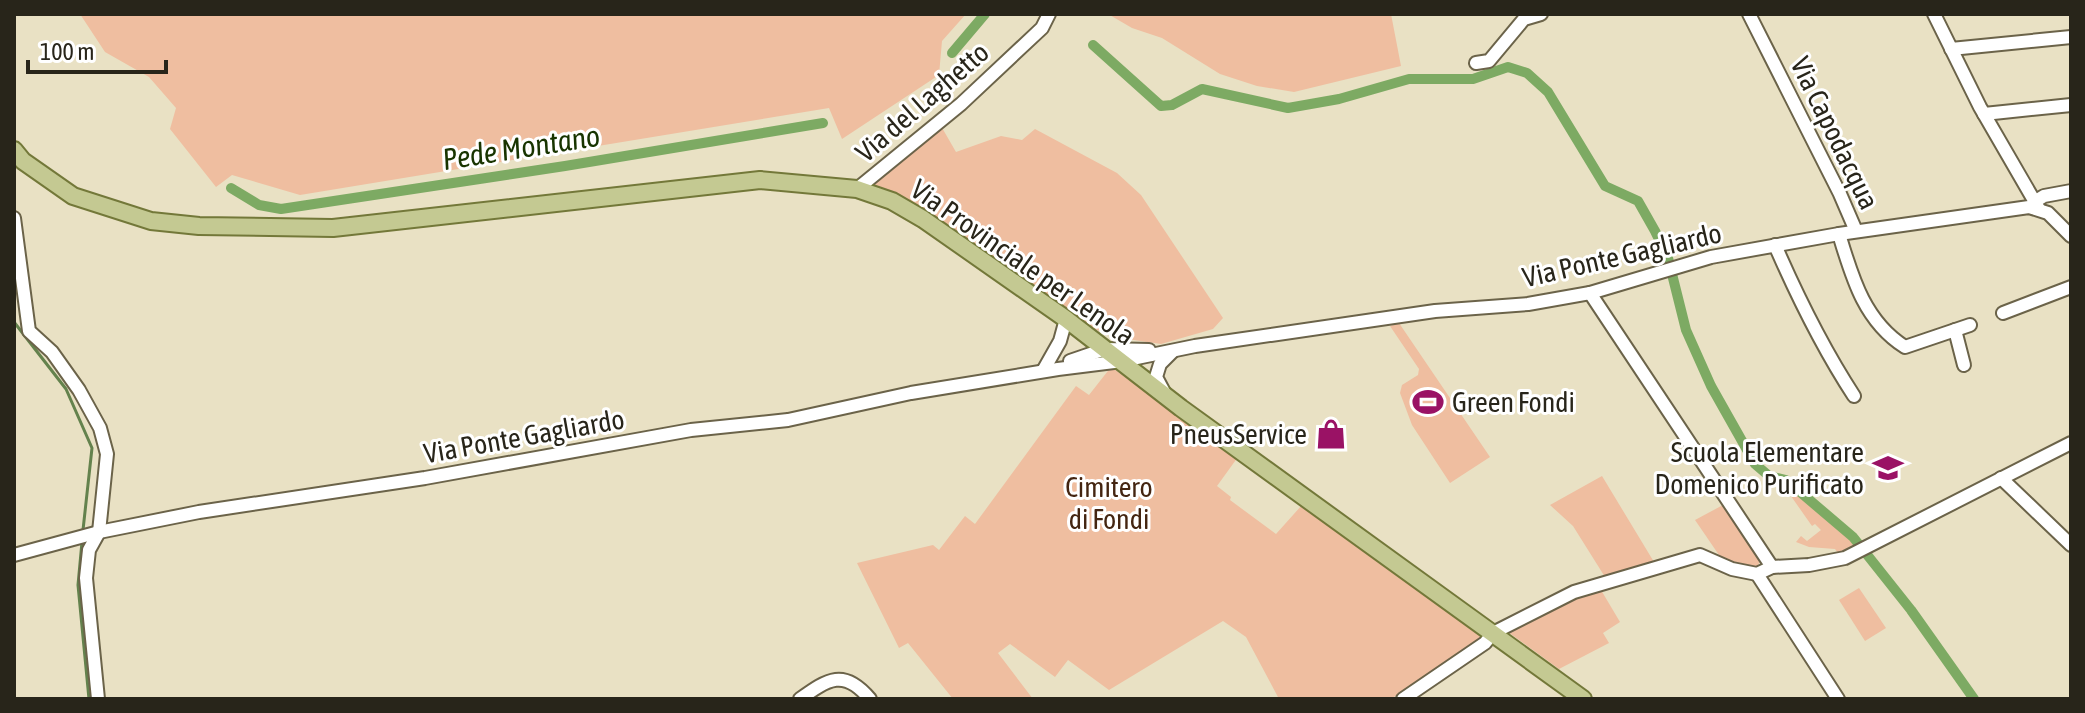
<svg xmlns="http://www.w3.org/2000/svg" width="2085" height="713" font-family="'Asap Condensed',sans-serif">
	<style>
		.green { fill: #efbea0 }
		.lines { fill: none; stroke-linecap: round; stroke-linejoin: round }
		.stream { stroke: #64824d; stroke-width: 3 }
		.canal { stroke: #7daa63; stroke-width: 10 }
		.minor-casing { stroke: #6b6349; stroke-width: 16 }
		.major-casing { stroke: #737839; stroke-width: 20 }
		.minor { stroke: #fff; stroke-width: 12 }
		.major { stroke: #c4c992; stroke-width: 16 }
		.labels { text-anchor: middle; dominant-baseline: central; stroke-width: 6; stroke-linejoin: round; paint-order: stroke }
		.street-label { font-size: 28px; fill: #28251a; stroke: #fff }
		.poi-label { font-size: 28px; fill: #28251a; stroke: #fff; text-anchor: end }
		.park-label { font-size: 28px; fill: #442511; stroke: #fff }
		.water-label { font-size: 30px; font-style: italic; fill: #183400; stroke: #fff }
	</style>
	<rect width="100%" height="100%" fill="#e9e1c4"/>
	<!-- green -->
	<g class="green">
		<path d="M80,14H966L942,41L939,75L842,139L829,108L300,195L232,175L216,187L170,129L176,108L149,77L105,52Z"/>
		<path d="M1108,14H1391L1401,66L1294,92L1257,86L1220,74L1162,38L1132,28Z"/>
		<path d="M941,126L956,152L1001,136L1022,140L1035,129L1117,173L1141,195L1223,318L1213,329L1161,344L1120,338L1082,325L901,198L872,186Z"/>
		<path d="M1399,323L1490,457L1450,483L1412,425L1400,393L1402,385L1418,375L1419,369L1390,326Z"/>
		<path d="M1111,367L1238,457L1217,486L1231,497L1230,500L1276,534L1302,505L1484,636L1391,699H1279L1246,637L1223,621L1109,690L1068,660L1055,677L1010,644L998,653L1033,699H953L908,643L899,648L857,563L933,545L939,550L965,516L975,524L1076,386L1089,395Z"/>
		<path d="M1602,476L1654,562L1605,577L1573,526L1550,505Z"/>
		<path d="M1789,486L1855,544L1838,553L1835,549L1809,547L1796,542L1801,536L1807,541L1821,530L1815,524L1812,526L1786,489Z"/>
		<path d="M1723,505L1756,553L1760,561L1757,568L1730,563L1719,555L1695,520Z"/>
		<path d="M1859,588L1886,628L1865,641L1839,600Z"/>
		<path d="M1601,590L1620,622L1603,633L1609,643L1559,669L1508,632L1576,595Z"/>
	</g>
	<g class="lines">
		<!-- stream -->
		<g class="stream">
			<path d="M14,322L66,389L92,448L83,530"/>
			<path d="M82,542L78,585L89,699"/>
		</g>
		<!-- canal -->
		<g class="canal">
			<path d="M1093,45L1161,106L1172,105L1202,89L1288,108L1339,99L1409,79H1473L1508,67L1527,73L1548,92L1605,186L1638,201L1655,231L1668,258L1686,330L1711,386L1755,464L1769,476L1786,480L1853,537L1911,610L1974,699"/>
			<path d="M952,53L985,14"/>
			<path d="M231,188L259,205L281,209L565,166L823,123"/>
		</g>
		<!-- minor casing -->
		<g class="minor-casing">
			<g id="minor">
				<path d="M1749,14L1840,194L1856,231"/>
				<path d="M1934,14L1980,107L2039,209"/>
				<path d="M1951,49L2071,37"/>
				<path d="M1476,63L1489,61L1524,19L1541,14"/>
				<path d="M1984,114L2071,105"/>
				<path d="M857,189L961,104L1042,28L1049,14"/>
				<path d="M2034,202L2044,196L2071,191"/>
				<path d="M14,218L29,331L52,352L79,390L100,428L107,454L99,532L89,550L86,578L98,699"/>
				<path d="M1839,234C1852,277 1864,321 1905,347L1970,325"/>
				<path d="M1775,245C1798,298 1822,347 1854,396"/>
				<path d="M1590,293L1772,567"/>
				<path d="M2003,313L2071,287"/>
				<path d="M1955,330L1964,365"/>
				<path d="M1070,361L1105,349L1149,350"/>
				<path d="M1043,371L1060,341L1066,319"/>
				<path d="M1164,392L1156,377L1160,364L1173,351"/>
				<path d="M2001,478L2071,545"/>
				<path d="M14,555L99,532L199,512L425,478L691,430L788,420L911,393L1058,369L1122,361L1195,346L1435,311L1528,304L1590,293L1711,257L1839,234L2029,207L2048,213L2071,236"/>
				<path d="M1757,574L1838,699"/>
				<path d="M800,699C828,679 844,668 870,699"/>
				<path d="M1403,699L1485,643L1493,633L1574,592L1700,555L1732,569L1757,574L1772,567L1809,565L1845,558L2071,443"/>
			</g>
		</g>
		<!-- major casing -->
		<g class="major-casing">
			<path id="major" d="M14,150L23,161L73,196L151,221L199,226L333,228L760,180L857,189L892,201L923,219L1066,319L1181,408L1583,699"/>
		</g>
		<!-- minor -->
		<use href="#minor" class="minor"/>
		<!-- major -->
		<use href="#major" class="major"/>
	</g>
	<!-- icons -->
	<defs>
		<g id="stadium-bare" transform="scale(2.4)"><path d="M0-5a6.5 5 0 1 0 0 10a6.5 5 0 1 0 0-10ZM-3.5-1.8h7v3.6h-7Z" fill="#9a1265" stroke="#fff" stroke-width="2.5" paint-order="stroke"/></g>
		<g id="shop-bare" transform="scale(2.4)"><path d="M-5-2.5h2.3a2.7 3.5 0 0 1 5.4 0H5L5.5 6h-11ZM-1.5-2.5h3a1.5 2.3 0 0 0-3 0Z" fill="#9a1265" stroke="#fff" stroke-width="2.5" paint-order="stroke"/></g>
		<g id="school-bare" transform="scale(2.4)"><path d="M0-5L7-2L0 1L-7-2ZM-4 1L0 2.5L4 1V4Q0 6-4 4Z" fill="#9a1265" stroke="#fff" stroke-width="2.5" paint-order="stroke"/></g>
	</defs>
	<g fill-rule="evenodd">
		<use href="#stadium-bare" x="1428" y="402"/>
		<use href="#shop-bare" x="1331" y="434"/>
		<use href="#school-bare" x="1888" y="468"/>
	</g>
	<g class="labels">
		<!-- street labels -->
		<g class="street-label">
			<text transform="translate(922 102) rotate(-41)">Via del Laghetto</text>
			<text transform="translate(1835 133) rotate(64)">Via Capodacqua</text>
			<text transform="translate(1622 255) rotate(-13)">Via Ponte Gagliardo</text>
			<text transform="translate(1023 262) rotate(35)">Via Provinciale per Lenola</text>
			<text transform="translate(524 436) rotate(-10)">Via Ponte Gagliardo</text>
		</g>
		<!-- poi labels -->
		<g class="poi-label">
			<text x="1452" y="402" text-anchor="start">Green Fondi</text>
			<text x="1307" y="434">PneusService</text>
			<text x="1864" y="452">Scuola Elementare<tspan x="1864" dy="32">Domenico Purificato</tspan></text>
		</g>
		<!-- park labels -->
		<g class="park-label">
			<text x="1109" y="487">Cimitero<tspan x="1109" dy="32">di Fondi</tspan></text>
		</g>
		<!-- water labels -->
		<g class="water-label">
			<text transform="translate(521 147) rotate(-9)">Pede Montano</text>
		</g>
	</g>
	<!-- border -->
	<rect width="2085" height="713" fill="none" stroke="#28251a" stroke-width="32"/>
	<!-- scale -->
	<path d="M28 60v12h138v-12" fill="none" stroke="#28251a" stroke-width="4"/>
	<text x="40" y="60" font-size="24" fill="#28251a" stroke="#ffffff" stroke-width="6" paint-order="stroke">100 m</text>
</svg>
